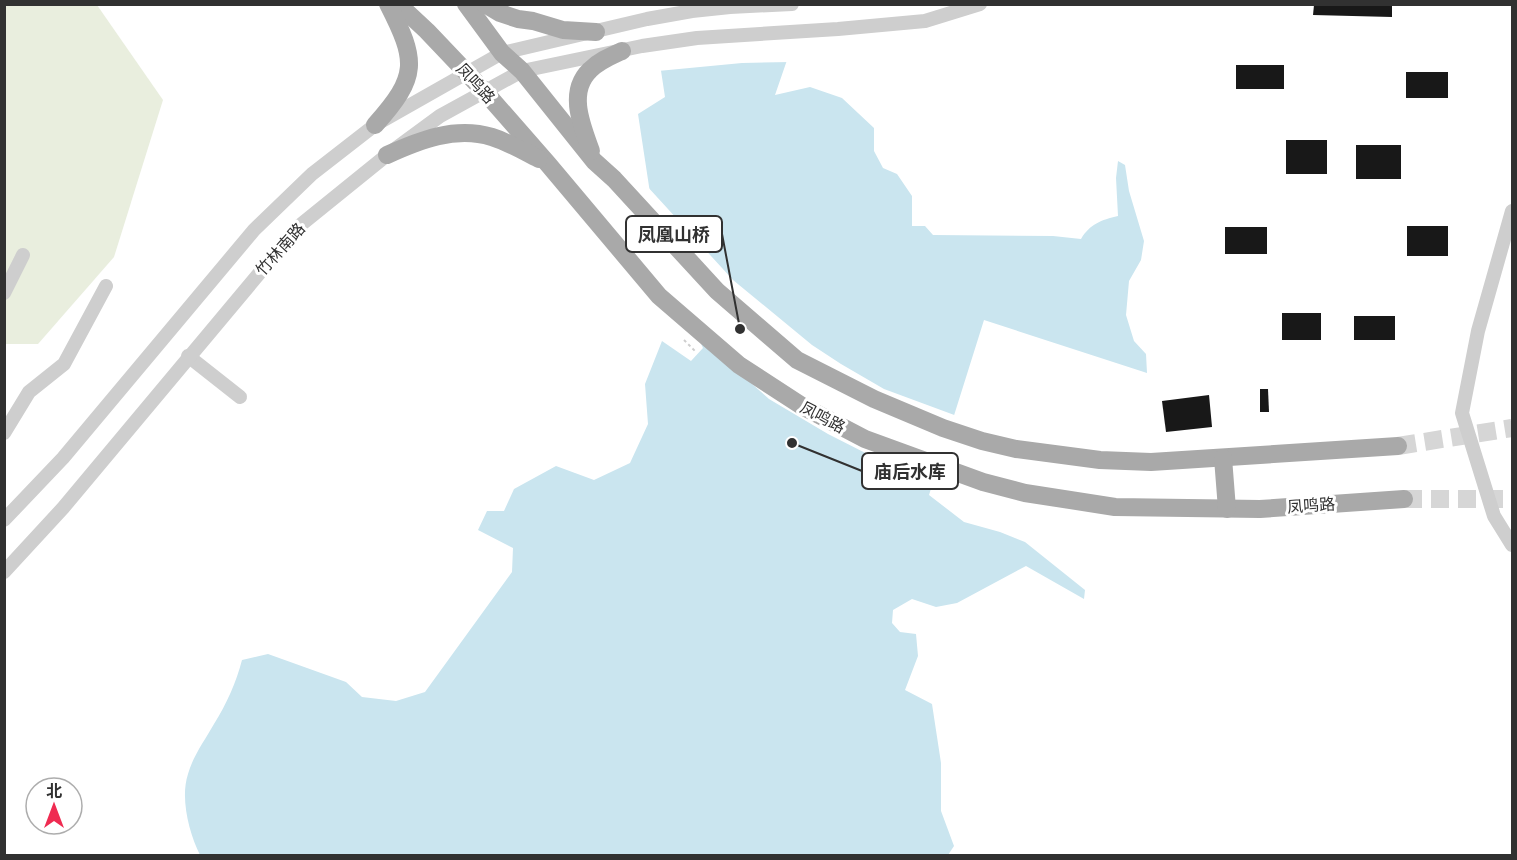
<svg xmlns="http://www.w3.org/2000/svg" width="1517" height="860" font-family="'Archivo Narrow','Noto Sans SC',sans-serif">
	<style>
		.green { fill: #e9eede }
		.water { fill: #cae5ef }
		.pier { fill: #fff }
		.building { fill: #181818 }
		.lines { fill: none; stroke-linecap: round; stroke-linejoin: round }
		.major-tunnel { stroke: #d6d6d6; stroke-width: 18; stroke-dasharray: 18 9; stroke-linecap: butt }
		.path { stroke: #cecece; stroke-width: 2; stroke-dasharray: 3 3; stroke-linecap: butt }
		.minor { stroke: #cecece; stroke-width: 14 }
		.major { stroke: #a9a9a9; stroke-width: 18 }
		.labels { text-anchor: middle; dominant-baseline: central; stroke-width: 6; stroke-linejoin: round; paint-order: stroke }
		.street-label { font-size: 16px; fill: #313131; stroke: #fff }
		.leader { fill: none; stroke: #313131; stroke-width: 2 }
		.callout-dot { fill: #313131; stroke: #fff; stroke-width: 2 }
		.callout { fill: #fff; stroke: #313131; stroke-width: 2 }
		.callout-label { font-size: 18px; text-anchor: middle; font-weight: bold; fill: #313131 }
	</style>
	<rect width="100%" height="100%" fill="#fff"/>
	<!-- green -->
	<path class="green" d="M4,5H97L163,100L114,257L38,344H5Z"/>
	<!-- water -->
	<path class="water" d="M651,5H806L775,95L810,87L842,98L874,128V151L883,168L897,174L912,196V226H925L933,235L1053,236L1081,239C1090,224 1101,220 1118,216L1116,178L1118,161L1125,165L1129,191L1144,241L1141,260L1129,281L1126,315L1134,341L1146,354L1147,373L984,320L929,495L964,522L1000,532L1025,542L1085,590L1084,599L1026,566L957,603L936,607L912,599L893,610L892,623L900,632L916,634L918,656L905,690L932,704L941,763V811L954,846L948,855H200C189,833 180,798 188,774C193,756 205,740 214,724C227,703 236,683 242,660L268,654L346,682L362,697L396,701L425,692L512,572L513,548L478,530L487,511H504L514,489L556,466L594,480L630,463L648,424L645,384L662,341L691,361L703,348L659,252L638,114L665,97Z"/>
	<!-- pier -->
	<g class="pier">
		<path d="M648,4H809L790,62L742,63L658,71Z"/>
		<path d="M646,185L733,280L812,345L841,364L884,389L957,416L936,483L893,467L828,434L769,399L691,330L656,253Z"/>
	</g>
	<!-- building -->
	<g class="building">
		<path d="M1314,5H1392V17L1313,15Z"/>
		<rect x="1236" y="65" width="48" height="24"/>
		<rect x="1406" y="72" width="42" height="26"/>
		<rect x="1286" y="140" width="41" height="34"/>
		<rect x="1356" y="145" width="45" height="34"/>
		<rect x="1407" y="226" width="41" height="30"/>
		<rect x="1225" y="227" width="42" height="27"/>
		<rect x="1282" y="313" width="39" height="27"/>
		<rect x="1354" y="316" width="41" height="24"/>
		<path d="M1260,389H1268L1269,412H1260Z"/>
		<path d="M1209,395L1212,427L1166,432L1162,401Z"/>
	</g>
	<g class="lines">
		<!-- major-tunnel -->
		<g class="major-tunnel">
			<path d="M1398,446L1512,428"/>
			<path d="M1404,499H1512"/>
		</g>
		<!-- path -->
		<path class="path" d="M684,340L695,351"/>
		<!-- minor -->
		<g class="minor">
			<path d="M1512,211L1478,331L1462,413L1494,516L1512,545"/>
			<path d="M4,293L23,255"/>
			<path d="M188,356L240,397"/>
			<path d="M4,433L29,392L64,364L106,286"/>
			<path d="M4,520L63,458L254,230L312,174L375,125L502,53L647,19L692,11L730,7L792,4"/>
			<path d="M4,572L63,508L298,227L387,155L440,116L522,71L642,46L697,38L838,29L925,21L980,4"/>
		</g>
		<!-- major -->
		<g class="major">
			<path d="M398,4L427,31L485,92L548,164L659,296L739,365L802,406L865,439L983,482L1025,493L1115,507L1260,509L1404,499"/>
			<path d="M466,4L502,53L522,71L594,161L614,179L717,291L797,360L874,399L943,428L982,441L1016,449L1100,460L1151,462L1398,446"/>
			<path d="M485,4L500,13L518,19L533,21L563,30L596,32"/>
			<path d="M375,125C419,76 417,61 388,4"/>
			<path d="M591,151C582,126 567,92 590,70C599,61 611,56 622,51"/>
			<path d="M387,155C420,140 455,126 492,137C508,142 523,151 539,159"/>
			<path d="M1223,458L1227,509"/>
		</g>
	</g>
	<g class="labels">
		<!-- street labels -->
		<g class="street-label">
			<text transform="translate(476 83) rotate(47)">凤鸣路</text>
			<text transform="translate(280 249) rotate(-48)">竹林南路</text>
			<text transform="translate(823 417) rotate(28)">凤鸣路</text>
			<text transform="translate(1311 505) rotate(-4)">凤鸣路</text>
		</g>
	</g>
	<!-- callouts -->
	<path class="leader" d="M740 329L722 234M792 443L862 471"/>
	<g class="callout-dot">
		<circle cx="740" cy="329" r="6"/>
		<circle cx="792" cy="443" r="6"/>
	</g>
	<g class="callout">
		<rect x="626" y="216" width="96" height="36" rx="6"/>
		<rect x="862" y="453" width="96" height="36" rx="6"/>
	</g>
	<g class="callout-label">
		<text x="674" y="241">凤凰山桥</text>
		<text x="910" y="478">庙后水库</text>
	</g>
	<!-- border -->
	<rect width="1517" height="860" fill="none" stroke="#313131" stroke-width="12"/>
	<!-- north arrow -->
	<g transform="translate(54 806)"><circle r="28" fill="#ffffff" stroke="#adadad" stroke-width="1.5"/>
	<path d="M0-4.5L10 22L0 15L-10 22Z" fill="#ef2b51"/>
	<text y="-9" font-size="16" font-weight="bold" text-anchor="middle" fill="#313131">北</text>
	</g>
</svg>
